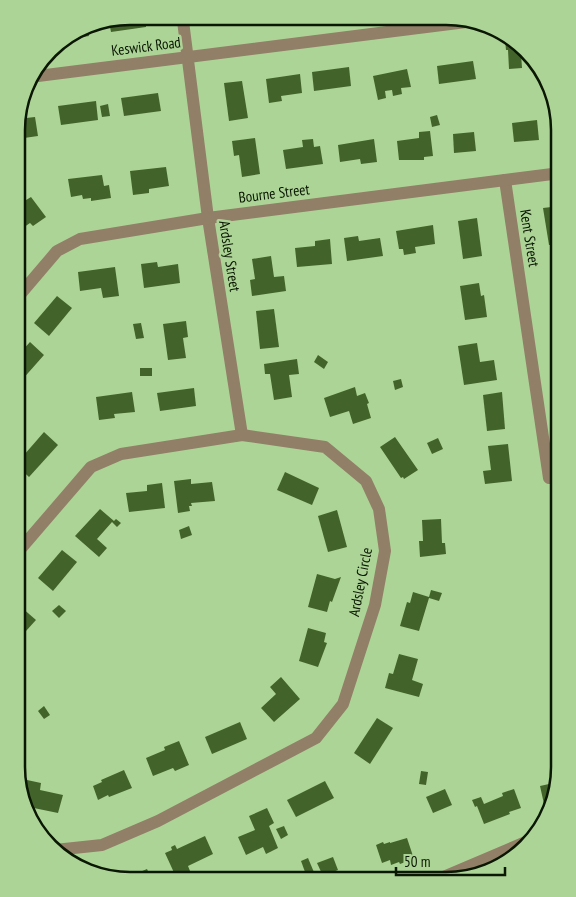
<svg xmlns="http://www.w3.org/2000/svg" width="576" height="897" font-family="'PT Sans Narrow',sans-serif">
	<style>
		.building { fill: #42642b }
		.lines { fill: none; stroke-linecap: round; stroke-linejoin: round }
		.minor { stroke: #927f67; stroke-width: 12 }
		.labels { text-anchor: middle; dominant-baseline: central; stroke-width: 5; stroke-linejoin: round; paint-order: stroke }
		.street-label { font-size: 15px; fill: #0a1702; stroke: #add497 }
		.rim { fill: none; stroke: #0a1702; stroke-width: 2.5 }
	</style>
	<rect width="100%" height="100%" fill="#add497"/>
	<!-- building -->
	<g class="building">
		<path d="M109,22H146V27L111,32Z"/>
		<path d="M87,26L89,36L64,40Z"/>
		<path d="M509,37L515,40L525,52L521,53L522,68L509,69L508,50H506L505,40L509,39Z"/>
		<path d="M473,61L476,79L439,84L437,66Z"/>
		<path d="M349,67L351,86L314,91L312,72Z"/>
		<path d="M407,69L411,87L401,88L402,94L393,96L392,90L385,91L386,98L378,100L373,76Z"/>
		<path d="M300,74L302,93L281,96L282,101L269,103L266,79Z"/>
		<path d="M242,81L248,118L229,121L224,83Z"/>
		<path d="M158,93L161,111L124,116L121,98Z"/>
		<path d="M96,101L98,120L61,125L58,106Z"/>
		<path d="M108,104L110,116L102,117L100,106Z"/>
		<path d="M437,115L440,125L432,127L430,117Z"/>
		<path d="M35,117L38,136L17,139V119Z"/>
		<path d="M537,120L539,140L514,142L512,123Z"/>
		<path d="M430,131L433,156L424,157V160H399L397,141L419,138V132Z"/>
		<path d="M474,132L476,151L454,153L453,134Z"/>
		<path d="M255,138L260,174L242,177L239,155L234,156L232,141Z"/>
		<path d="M313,139L314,147L320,146L323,164L286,169L283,150L303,147L302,140Z"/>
		<path d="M374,139L377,162L361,164L360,159L340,162L338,145Z"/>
		<path d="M166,167L169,186L149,189V193L133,195L130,171Z"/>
		<path d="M102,175L104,186L109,185L111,198L91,201V198L83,199L82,195L71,197L68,179Z"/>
		<path d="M31,197L46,217L33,226L30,223L17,232V209L20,207L18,205Z"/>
		<path d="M560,206V244L549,245L543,208Z"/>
		<path d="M477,218L482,256L463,259L458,221Z"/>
		<path d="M433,225L435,244L415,247L416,253L404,255L403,249H399L396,231Z"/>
		<path d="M358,236L359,241L380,238L383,256L347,261L344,238Z"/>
		<path d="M330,239L332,264L297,267L295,248L315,246V241Z"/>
		<path d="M271,256L274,277L284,276L286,291L252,296L250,280L255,279L252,259Z"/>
		<path d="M157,262L158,267L178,264L180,283L144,288L141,264Z"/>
		<path d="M115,267L119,296L103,298L101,288L80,291L78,272Z"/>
		<path d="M479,283L481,296L484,295L487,317L465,320L460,286Z"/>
		<path d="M57,296L72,308L49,336L34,323Z"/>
		<path d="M274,309L279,347L260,349L256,311Z"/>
		<path d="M186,321L188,337L183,338L186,358L168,360L163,324Z"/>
		<path d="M141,323L144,338L136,339L133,324Z"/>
		<path d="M30,342L44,355L21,381L17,377V351L18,350L21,352Z"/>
		<path d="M477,343L480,362L494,360L497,380L464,385L458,346Z"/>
		<path d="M318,355L328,362L324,369L314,362Z"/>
		<path d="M297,359L299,374L289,375L292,397L274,400L270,374H265L264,364Z"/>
		<rect x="140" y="368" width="12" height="8"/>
		<path d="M401,379L403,387L395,390L393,381Z"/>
		<path d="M355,387L357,396L365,393L369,403L367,404L371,418L353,424L349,411L330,417L324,398Z"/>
		<path d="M194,388L196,406L160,411L157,393Z"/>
		<path d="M132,392L135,412L114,414L115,418L99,420L96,397Z"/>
		<path d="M502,392L505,429L487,431L483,395Z"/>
		<path d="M44,432L58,445L29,477L17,466V463Z"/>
		<path d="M395,437L418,470L404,479L403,477L401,478L380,447Z"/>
		<path d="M438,438L443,449L432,454L427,443Z"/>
		<path d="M508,444L512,481L485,484L483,471L491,470L488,446Z"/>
		<path d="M285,472L319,488L312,505L277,490Z"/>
		<path d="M191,479V484L212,482L215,501L191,503L192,506H189L190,511L178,513L174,481Z"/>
		<path d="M162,483L165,508L129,512L126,493L147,491V485Z"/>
		<path d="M100,509L114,521L116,519L121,523L117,527L112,522L97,539L107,548L99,557L75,536Z"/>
		<path d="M337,510L347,547L328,552L318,516Z"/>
		<path d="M441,519L442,543H445L446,554L420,557L419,541H423L422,520Z"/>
		<path d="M189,526L192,535L181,539L179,530Z"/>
		<path d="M62,550L77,562L53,591L38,578Z"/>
		<path d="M317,574L335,579L341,577L332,602L330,601L327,612L308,607Z"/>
		<path d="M431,590L442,593L439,601L429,598L419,631L400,626L407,602L410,603L413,592L429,597Z"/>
		<path d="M59,605L66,611L59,618L52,611Z"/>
		<path d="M21,607L36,620L16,642V613Z"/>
		<path d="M308,628L326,633L324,642L327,643L318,667L299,661Z"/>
		<path d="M399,654L418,659L412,680L423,684L419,697L385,688L389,673L393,674Z"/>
		<path d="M281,677L300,699L274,722L261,708L276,694L270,687Z"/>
		<path d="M44,706L50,715L44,719L38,711Z"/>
		<path d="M377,718L393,728L370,764L354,753Z"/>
		<path d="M240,722L247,739L212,754L205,737Z"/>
		<path d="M179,741L189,765L175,771L173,768L153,776L146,758L165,750L164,747Z"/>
		<path d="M124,770L132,788L109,797L108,795L98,800L93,786L102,782L101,780Z"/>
		<path d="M421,771L428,772L426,785L419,784Z"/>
		<path d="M553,779L554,784L557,783L550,802L544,804L540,786L549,784V780Z"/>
		<path d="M27,780L41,783L40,790L63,795L58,813L24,806L23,799Z"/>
		<path d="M325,781L334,798L296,817L287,800Z"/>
		<path d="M445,789L452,805L433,813L426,797Z"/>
		<path d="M514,789L521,808L509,812L510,814L484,824L477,806L475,807L472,800L481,797L484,804L503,796L502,793Z"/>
		<path d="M267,808L274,823L269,826L278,848L266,854L263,847L246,855L238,837L255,830L249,816Z"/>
		<path d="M284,826L288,835L281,839L276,829Z"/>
		<path d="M205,836L213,854L188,866L190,871L176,877L165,853L172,850L171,847L175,845L177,849Z"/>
		<path d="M407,838L413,856L407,858L408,861L400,864L399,862L391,865L390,860L382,863L376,845L383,842L384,844L390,842V843Z"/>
		<path d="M333,857L338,870L323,876L317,863Z"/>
		<path d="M308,858L316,877L308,880L301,861Z"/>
		<path d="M147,869L152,880L113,879L126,873L128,877Z"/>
	</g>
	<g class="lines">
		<!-- minor -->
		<g class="minor">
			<path d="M183,21L208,218L242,435"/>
			<path d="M30,77L474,21"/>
			<path d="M505,180L549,478"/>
			<path d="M17,298L57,251L80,239L208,218L560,173"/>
			<path d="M17,553L91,467L121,454L242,435L325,447L366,481L379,509L385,551L375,605L343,704L316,738L158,821L102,845L55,850"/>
			<path d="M434,881L528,841"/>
		</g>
	</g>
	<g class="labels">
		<!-- street labels -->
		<g class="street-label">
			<text transform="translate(146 46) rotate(-7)">Keswick Road</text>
			<text transform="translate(274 193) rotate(-7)">Bourne Street</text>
			<text transform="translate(530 238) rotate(81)">Kent Street</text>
			<text transform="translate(230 256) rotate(81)">Ardsley Street</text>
			<text transform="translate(360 582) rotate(-79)">Ardsley Circle</text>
		</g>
	</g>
	<!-- crop -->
	<path d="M0 0H576V897H0ZM130 25H446A105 105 0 0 1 551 130V767A105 105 0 0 1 446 872H130A105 105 0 0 1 25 767V130A105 105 0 0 1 130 25Z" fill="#add497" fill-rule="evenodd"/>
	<path class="rim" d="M130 25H446A105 105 0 0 1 551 130V767A105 105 0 0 1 446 872H130A105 105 0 0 1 25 767V130A105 105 0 0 1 130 25Z"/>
	<!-- scale -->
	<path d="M396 867v8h109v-8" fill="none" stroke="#0a1702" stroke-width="2.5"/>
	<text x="404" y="867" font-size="15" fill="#0a1702" stroke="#add497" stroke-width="4" paint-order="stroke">50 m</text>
</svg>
